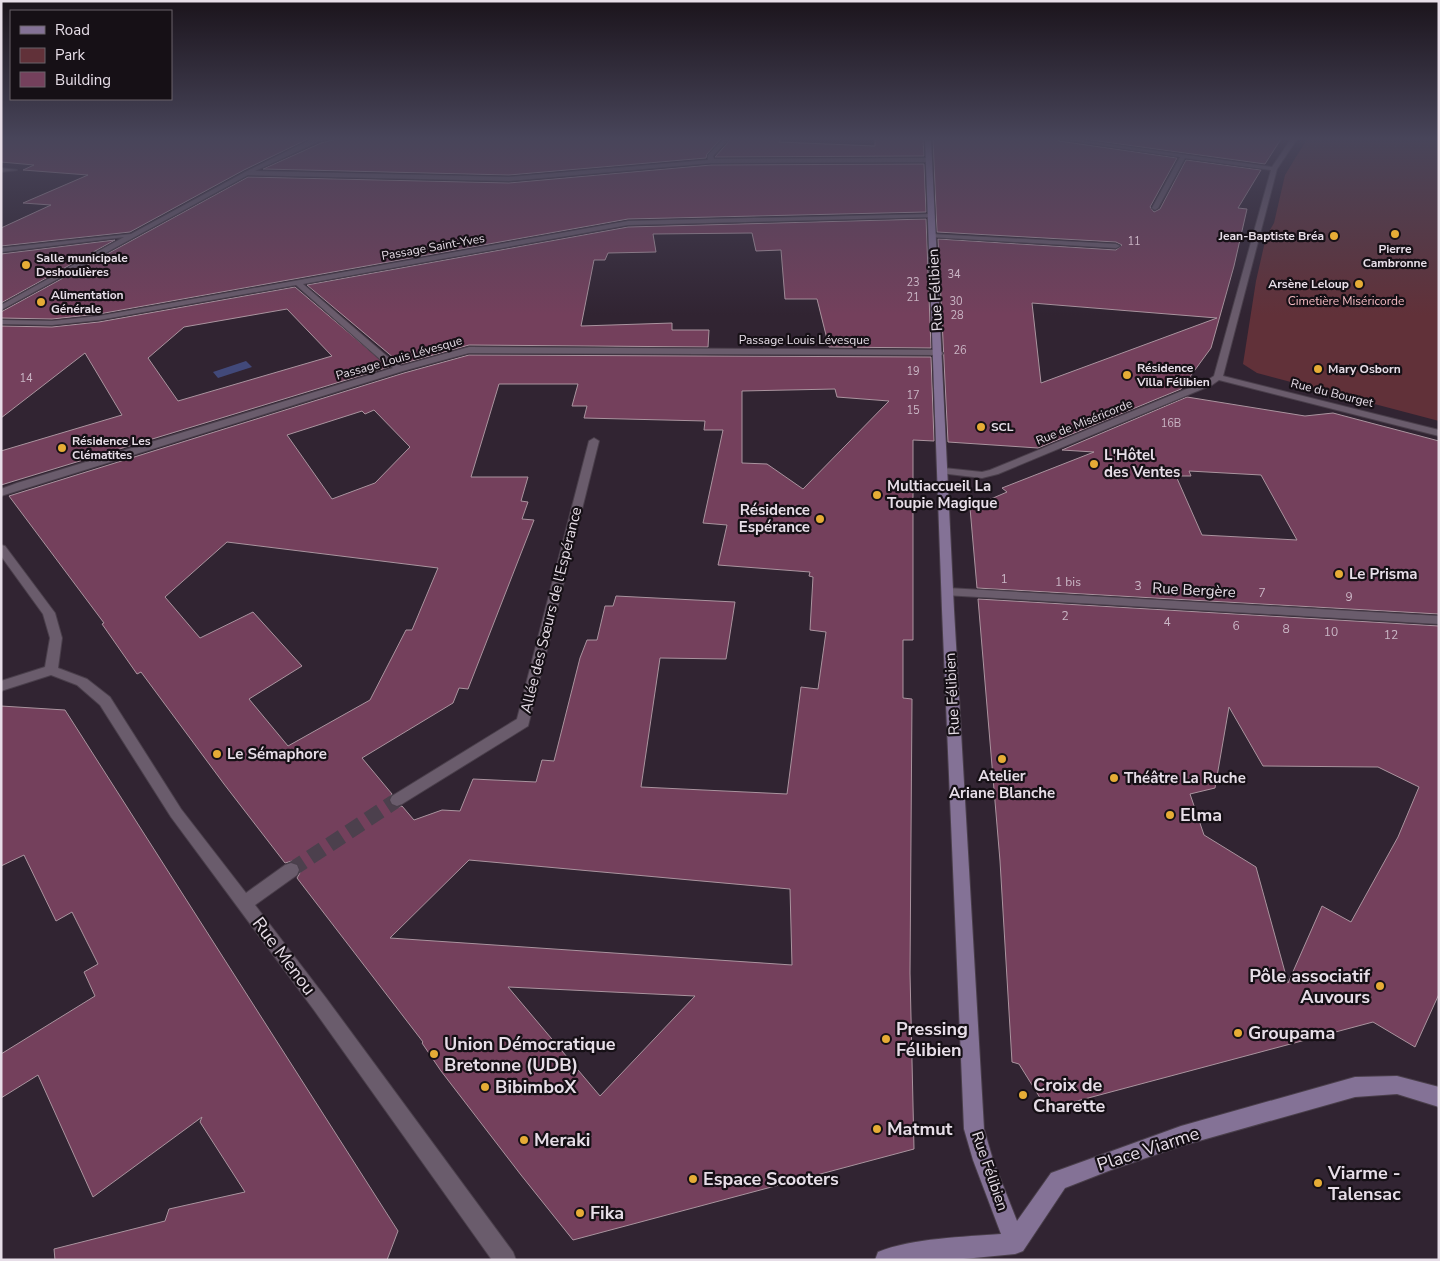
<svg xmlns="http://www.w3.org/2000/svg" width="1440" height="1261" font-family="'Nunito Sans',sans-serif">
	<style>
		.green { fill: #613139 }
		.water { fill: #42497a }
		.building { fill: #74405c; stroke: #aa949f; fill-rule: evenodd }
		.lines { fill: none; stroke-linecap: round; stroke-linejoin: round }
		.street-tunnel { stroke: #4c404d; stroke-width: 15; stroke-dasharray: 15 8; stroke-linecap: butt }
		.street-casing { stroke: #4a3f4b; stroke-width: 2 }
		.secondary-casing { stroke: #4a3f4b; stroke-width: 2 }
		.street { fill: #6a5c6c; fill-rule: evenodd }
		.secondary { fill: #847296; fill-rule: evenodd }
		.poi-dot { fill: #e6ac36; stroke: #161016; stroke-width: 2 }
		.labels { text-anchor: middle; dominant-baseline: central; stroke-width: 4.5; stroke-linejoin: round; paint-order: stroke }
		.far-number-label { font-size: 11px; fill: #cab6c5 }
		.far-poi-label { font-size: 12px; font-weight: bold; fill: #e7dee8; stroke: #161016; text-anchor: start }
		.far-street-label { font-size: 12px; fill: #e7dee8; stroke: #161016 }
		.far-park-label { font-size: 12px; fill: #f6bcc3; stroke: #161016 }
		.number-label { font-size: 12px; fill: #cab6c5 }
		.street-label { font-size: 15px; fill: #e7dee8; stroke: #161016 }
		.poi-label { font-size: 15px; font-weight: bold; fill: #e7dee8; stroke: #161016; text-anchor: start }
		.near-poi-label { font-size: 18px; font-weight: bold; fill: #e7dee8; stroke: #161016; text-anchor: start }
		.near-street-label { font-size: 18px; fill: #e7dee8; stroke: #161016 }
	</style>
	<rect width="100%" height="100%" fill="#312432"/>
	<!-- green -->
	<path class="green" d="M1307,139H1439V421L1257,373L1243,364L1256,281L1266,237L1274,223L1285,175Z"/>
	<!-- water -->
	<path class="water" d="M246,361L252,367L218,378L213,372Z"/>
	<!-- building -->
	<g class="building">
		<path d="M1,139H308L244,170L130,232L1,246V228L51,205L23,203L88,175L23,170L34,165L1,162Z"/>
		<path d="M336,139H721L707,154L706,158L509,175L263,169L321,143Z"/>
		<path d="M731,139H781L779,142L875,146V139H923L924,156L715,157Z"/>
		<path d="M933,139H1057L1059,141L1177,158L1150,207L1154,212L1160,209L1186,160L1261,170L1238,208L1247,209L1234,266L1211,348L1181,389L1038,448L948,442L938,239L1116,250L1122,245L1116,242L937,232ZM1032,303L1217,318L1041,383Z"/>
		<path d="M1083,139H1281L1265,164Z"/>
		<path d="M924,164L926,212L628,219L99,314L52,319L1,318V312L248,177L509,183L711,165Z"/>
		<path d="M926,219L931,348L829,347L817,299H785L781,250L756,251L752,233L653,234L656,252L608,253L605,260H594L581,326L672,323V330H709L708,347L469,345L401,364L307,285L628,227Z"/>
		<path d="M115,240L1,303V254Z"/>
		<path d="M295,287L389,367L1,485V451L122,415L85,353L1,418V326L52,327L99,322ZM287,309L332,356L178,401L148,358L184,327Z"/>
		<path d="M469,355L931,357L934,441L913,440V640H903V698L912,699L910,973L914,1149L573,1240L521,1175L441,1071L422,1043L423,1042L297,878L301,871L299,864L292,861L285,863L224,784L141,672L137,674L102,624L104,623L9,496L404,373ZM499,384H578L572,406H587L584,418L705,421L704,430H723L703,523L727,525L718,565L810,572L809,576L813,577L810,630L826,632L818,689L801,687L787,794L641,787L660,658L726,659L735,602L616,596L613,606H605L597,640H587L580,658L554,761L542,760L536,782L473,779L460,811L442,810L414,820L402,806L396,808L390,805L388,799L392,794L362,758L453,703L459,688L468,689L534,520L522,519L528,502L521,501L528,477H471ZM835,389L837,397L889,401L803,489L767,464L742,463V391ZM374,410L410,447L375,483L332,499L287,435L362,411L365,414ZM227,542L438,568L412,630H406L370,700L288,746L249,699L302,666L253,612L200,638L165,597ZM469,860L790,889L792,965L390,938ZM508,987L695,996L600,1096Z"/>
		<path d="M1187,397L1305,416L1333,413L1439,441V614L977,588L970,508L1007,492L1002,488L1094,452L1062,450ZM1189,471L1261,475L1297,540L1202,535L1176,476H1191Z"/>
		<path d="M978,599L1439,626V994L1415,1047L1373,1022L1047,1109L1019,1064L1012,1062L1000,861ZM1229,707L1263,766L1378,767L1419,787L1398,837L1351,922L1322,906L1288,983L1256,867L1204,835L1190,794L1215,788Z"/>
		<path d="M1,706L65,710L398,1231L387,1260H55L54,1249L165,1221L169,1209L245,1192L200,1122L202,1117L93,1197L38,1075L1,1098V1054L95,996L84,972L98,964L72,912L56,921L24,855L1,866Z"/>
	</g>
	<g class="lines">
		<!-- street-tunnel -->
		<path class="street-tunnel" d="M291,870L397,800"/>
		<!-- street casing -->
		<g class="street-casing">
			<g id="street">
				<path d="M312,139H334L320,141L255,171L509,177L708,160V155L723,139H729L713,156L714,159L929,158L932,160L929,162L711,163L509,181L248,175L1,310V305L124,237L1,252V248L131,234L245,172Z"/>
				<path d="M1059,139H1072L1272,167L1291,139H1297L1277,169L1223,376L1439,430V436L1219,380L1212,385L998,474L982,478L940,473L939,471L944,468L982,472L990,470L1206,381L1214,376L1271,170L1185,158L1158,208L1155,210L1152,208L1180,157Z"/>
				<path d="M1,168L17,170L1,172Z"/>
				<path d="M932,214L935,216L934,217L628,225L303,284L388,357L401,366L469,347L939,350L943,353L942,355L469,353L403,371L1,496V489L17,483L393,368L382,361L296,285L99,320L52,325L1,324V320L52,321L99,316L628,221Z"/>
				<path d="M932,234L1116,244L1120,246L1116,248L930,237V235Z"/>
				<path d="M594,438L599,441L528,726L402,804L397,806L392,804L390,800L392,796L517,719L589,441Z"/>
				<path d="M1,545L5,546L55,613L62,638L58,668L87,679L110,697L181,809L246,893L285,865L291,863L297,865L299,870L297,875L255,905L326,998L513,1252L516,1260H492L314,1010L171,817L100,705L77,685L51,675L1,691V681L45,667L50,638L43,614L1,556Z"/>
				<path d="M948,588L1439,616V624L944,595L942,592L944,589Z"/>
			</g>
		</g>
		<!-- secondary casing -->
		<g class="secondary-casing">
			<path id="secondary" d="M925,139H931L954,610L984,1129L993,1160L1017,1221L1051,1173L1181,1126L1355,1077L1397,1076L1439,1087V1107L1397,1094L1355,1097L1181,1146L1111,1170L1065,1188L1023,1251L1015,1254L953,1260H875L878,1252C912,1238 964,1237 1001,1234L973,1160L964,1129L942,610Z"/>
		</g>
		<!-- street -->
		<use href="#street" class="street"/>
		<!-- secondary -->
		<use href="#secondary" class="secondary"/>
	</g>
	<!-- sky -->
	<linearGradient id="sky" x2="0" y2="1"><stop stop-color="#1b141c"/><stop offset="0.44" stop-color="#48455a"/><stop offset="1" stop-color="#48455a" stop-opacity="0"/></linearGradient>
	<rect width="1440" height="315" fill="url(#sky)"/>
	<!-- markers -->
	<g class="poi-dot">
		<circle cx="1395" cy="234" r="5"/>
		<circle cx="1334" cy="236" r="5"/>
		<circle cx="26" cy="265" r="5"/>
		<circle cx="1359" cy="284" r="5"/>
		<circle cx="41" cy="302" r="5"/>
		<circle cx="1318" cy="369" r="5"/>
		<circle cx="1127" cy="375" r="5"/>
		<circle cx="981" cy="427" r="5"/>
		<circle cx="62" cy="448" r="5"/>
		<circle cx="1094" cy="464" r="5"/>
		<circle cx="877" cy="495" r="5"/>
		<circle cx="820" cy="519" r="5"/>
		<circle cx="1339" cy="574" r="5"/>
		<circle cx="217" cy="754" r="5"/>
		<circle cx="1002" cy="759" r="5"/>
		<circle cx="1114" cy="778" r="5"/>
		<circle cx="1170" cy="815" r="5"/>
		<circle cx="1380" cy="986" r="5"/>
		<circle cx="1238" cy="1033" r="5"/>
		<circle cx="886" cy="1039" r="5"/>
		<circle cx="434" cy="1054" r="5"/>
		<circle cx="485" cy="1087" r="5"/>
		<circle cx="1023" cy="1095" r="5"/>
		<circle cx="877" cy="1129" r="5"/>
		<circle cx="524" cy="1140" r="5"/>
		<circle cx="693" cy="1179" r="5"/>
		<circle cx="1318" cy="1183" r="5"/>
		<circle cx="580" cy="1213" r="5"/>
	</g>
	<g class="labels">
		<!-- far-number labels -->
		<g class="far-number-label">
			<text x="1134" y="241">11</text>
			<text x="954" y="274">34</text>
			<text x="913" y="282">23</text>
			<text x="913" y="297">21</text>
			<text x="956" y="301">30</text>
			<text x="957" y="315">28</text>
			<text x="960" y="350">26</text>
			<text x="913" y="371">19</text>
			<text x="26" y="378">14</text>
			<text x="913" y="395">17</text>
			<text x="913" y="410">15</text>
			<text x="1171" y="423">16B</text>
		</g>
		<!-- far-poi labels -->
		<g class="far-poi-label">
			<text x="1324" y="236" text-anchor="end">Jean-Baptiste Bréa</text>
			<text x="1395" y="249" text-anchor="middle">Pierre<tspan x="1395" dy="14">Cambronne</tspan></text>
			<text x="36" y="258">Salle municipale<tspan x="36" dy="14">Deshoulières</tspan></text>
			<text x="1349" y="284" text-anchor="end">Arsène Leloup</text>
			<text x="51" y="295">Alimentation<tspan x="51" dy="14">Générale</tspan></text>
			<text x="1137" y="368">Résidence<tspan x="1137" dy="14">Villa Félibien</tspan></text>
			<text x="1328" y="369">Mary Osborn</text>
			<text x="991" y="427">SCL</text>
			<text x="72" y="441">Résidence Les<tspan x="72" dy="14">Clématites</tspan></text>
		</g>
		<!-- far-street labels -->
		<g class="far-street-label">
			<text transform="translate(433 247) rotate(-10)">Passage Saint-Yves</text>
			<text x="804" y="340">Passage Louis Lévesque</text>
			<text transform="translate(399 358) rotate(-16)">Passage Louis Lévesque</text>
			<text transform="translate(1332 393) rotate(14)">Rue du Bourget</text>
			<text transform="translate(1084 422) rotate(-22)">Rue de Miséricorde</text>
		</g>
		<!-- far-park labels -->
		<g class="far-park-label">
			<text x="1346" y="301">Cimetière Miséricorde</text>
		</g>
		<!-- number labels -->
		<g class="number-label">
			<text x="1004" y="579">1</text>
			<text x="1068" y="582">1 bis</text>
			<text x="1138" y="586">3</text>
			<text x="1262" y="593">7</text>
			<text x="1349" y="597">9</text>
			<text x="1065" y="616">2</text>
			<text x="1167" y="622">4</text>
			<text x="1236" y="626">6</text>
			<text x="1286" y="629">8</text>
			<text x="1331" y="632">10</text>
			<text x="1391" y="635">12</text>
		</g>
		<!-- street labels -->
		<g class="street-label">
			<text transform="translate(935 290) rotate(-93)">Rue Félibien</text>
			<text transform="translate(1194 590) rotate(3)">Rue Bergère</text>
			<text transform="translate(551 610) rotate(-76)">Allée des Sœurs de l'Espérance</text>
			<text transform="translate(952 694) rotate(-93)">Rue Félibien</text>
			<text transform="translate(990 1171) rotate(71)">Rue Félibien</text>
		</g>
		<!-- poi labels -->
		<g class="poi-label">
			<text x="1104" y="455">L'Hôtel<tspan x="1104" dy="17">des Ventes</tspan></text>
			<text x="887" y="486">Multiaccueil La<tspan x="887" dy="17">Toupie Magique</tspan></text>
			<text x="810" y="510" text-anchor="end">Résidence<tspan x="810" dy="17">Espérance</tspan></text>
			<text x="1349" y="574">Le Prisma</text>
			<text x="227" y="754">Le Sémaphore</text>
			<text x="1002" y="776" text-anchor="middle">Atelier<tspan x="1002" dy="17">Ariane Blanche</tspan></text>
			<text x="1124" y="778">Théâtre La Ruche</text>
		</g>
		<!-- near-poi labels -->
		<g class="near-poi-label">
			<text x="1180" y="815">Elma</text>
			<text x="1370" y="976" text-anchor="end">Pôle associatif<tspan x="1370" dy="21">Auvours</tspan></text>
			<text x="896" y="1029">Pressing<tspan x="896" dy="21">Félibien</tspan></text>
			<text x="1248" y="1033">Groupama</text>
			<text x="444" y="1044">Union Démocratique<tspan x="444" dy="21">Bretonne (UDB)</tspan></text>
			<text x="1033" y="1085">Croix de<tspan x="1033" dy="21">Charette</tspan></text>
			<text x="495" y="1087">BibimboX</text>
			<text x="887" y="1129">Matmut</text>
			<text x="534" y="1140">Meraki</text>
			<text x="1328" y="1173">Viarme -<tspan x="1328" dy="21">Talensac</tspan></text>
			<text x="703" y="1179">Espace Scooters</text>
			<text x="590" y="1213">Fika</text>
		</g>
		<!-- near-street labels -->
		<g class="near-street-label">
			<text transform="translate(284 956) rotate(53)">Rue Menou</text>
			<text transform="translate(1148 1149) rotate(-18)">Place Viarme</text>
		</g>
	</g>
	<!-- border -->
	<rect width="1440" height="1261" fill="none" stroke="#e7dee8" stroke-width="5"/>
	<!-- legend -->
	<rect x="10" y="10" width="162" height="90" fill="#161016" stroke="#6a626a"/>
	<rect x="20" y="26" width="25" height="8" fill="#847296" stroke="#6a626a"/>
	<text x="55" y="35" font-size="15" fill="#e7dee8">Road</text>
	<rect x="20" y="48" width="25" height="15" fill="#613139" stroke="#6a626a"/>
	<text x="55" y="60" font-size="15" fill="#e7dee8">Park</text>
	<rect x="20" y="72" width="25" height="15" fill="#74405c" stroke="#6a626a"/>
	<text x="55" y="85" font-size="15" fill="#e7dee8">Building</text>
</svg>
